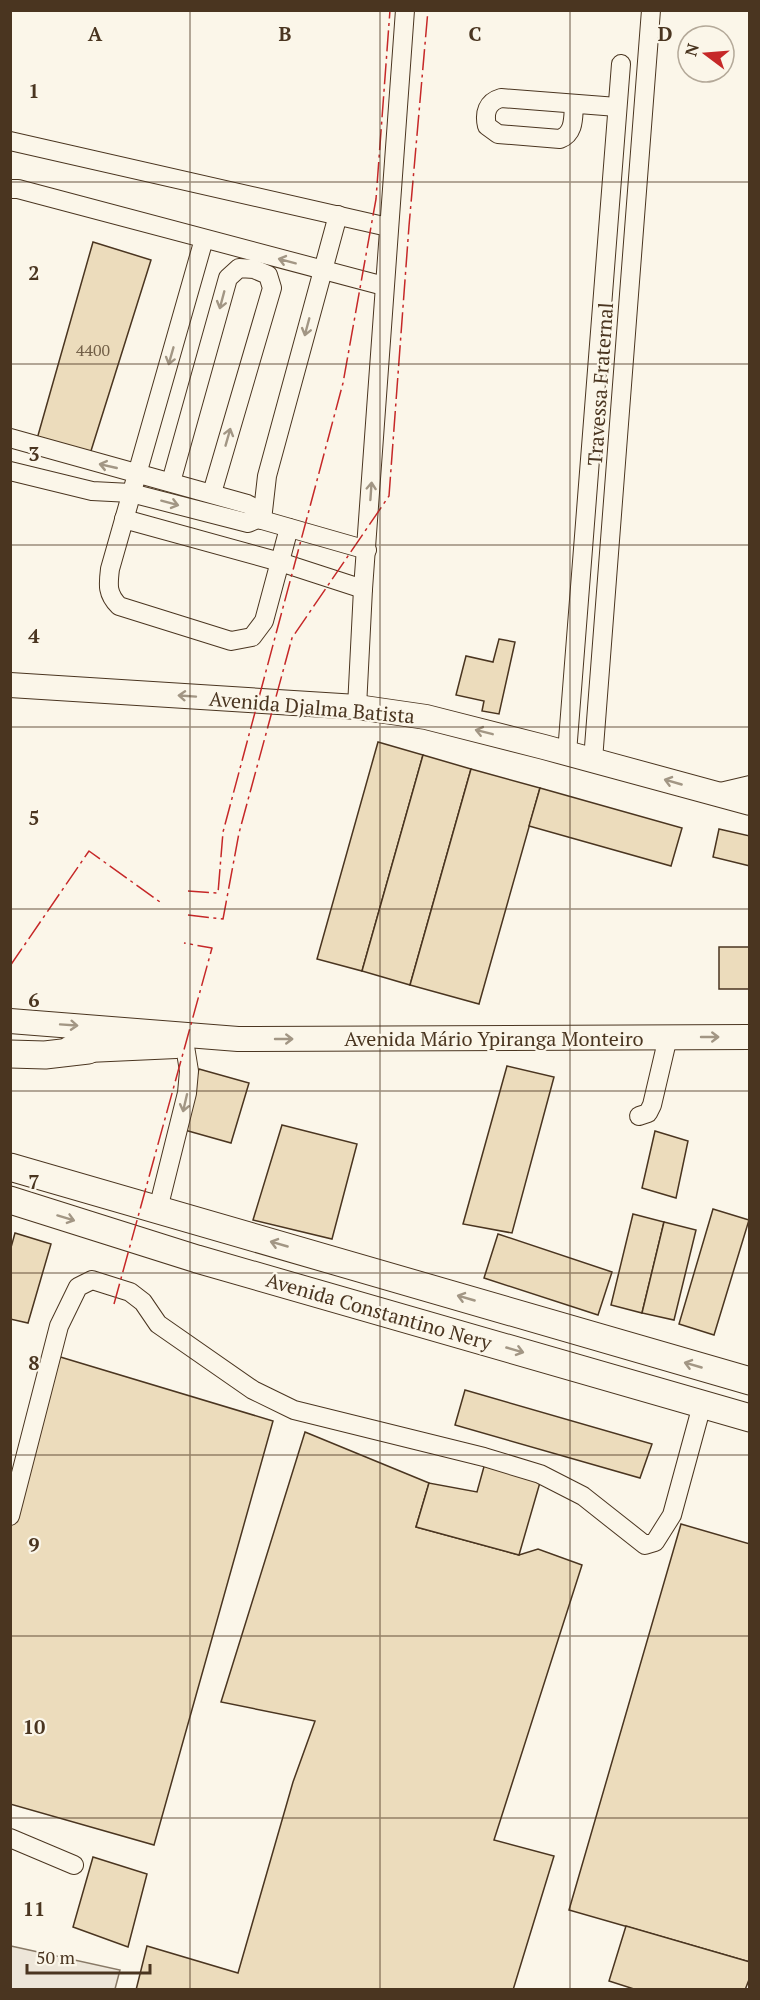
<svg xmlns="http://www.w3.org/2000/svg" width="760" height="2000" font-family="'PT Serif',serif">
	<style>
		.green { fill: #ede6d9; stroke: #887966; stroke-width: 1.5 }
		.building { fill: #ecdcbc; stroke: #4a3520; stroke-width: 1.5 }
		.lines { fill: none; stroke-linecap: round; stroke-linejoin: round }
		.minor-casing { stroke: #4a3520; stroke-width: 20 }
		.major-casing { stroke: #4a3520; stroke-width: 26 }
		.highway-casing { stroke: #4a3520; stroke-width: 29 }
		.minor { stroke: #fbf6e9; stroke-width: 18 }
		.major { stroke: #fbf6e9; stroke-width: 24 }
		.highway { stroke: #fbf6e9; stroke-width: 27 }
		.power { stroke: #c62828; stroke-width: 1.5; stroke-dasharray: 21 4.5 3 4.5; stroke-linecap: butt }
		.oneway { stroke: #a29684 }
		.grid { fill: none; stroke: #4a3520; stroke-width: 1.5; stroke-opacity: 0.55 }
		.labels { text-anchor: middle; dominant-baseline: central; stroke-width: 4.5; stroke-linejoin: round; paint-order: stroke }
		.number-label { font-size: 16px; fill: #725f47 }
		.street-label { font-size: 20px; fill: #4a3520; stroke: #fbf6e9 }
		.grid-label { font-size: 20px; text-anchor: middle; font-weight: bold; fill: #4a3520; stroke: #fbf6e9; stroke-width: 4.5; stroke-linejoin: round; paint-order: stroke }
	</style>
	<rect width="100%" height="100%" fill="#fbf6e9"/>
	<!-- green -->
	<path class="green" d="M11,1946L120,1970L115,1989H11Z"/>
	<!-- building -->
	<g class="building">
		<path d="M93,242L151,260L90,454L37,439Z"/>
		<path d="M499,639L515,642L499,714L482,711L484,701L456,695L466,656L493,662Z"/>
		<path d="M378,742L423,755L362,971L317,959Z"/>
		<path d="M423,755L471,769L410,985L362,971Z"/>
		<path d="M471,769L540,788L479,1004L410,985Z"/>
		<path d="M540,788L682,828L671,866L529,826Z"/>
		<path d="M719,829L750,836V866L713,857Z"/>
		<rect x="719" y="947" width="31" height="42"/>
		<path d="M507,1066L554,1077L512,1233L463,1224Z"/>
		<path d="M199,1069L249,1083L231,1143L181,1129Z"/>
		<path d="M282,1125L357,1144L332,1239L253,1220Z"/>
		<path d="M655,1131L688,1141L676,1198L642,1188Z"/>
		<path d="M713,1209L749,1220L714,1335L679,1324Z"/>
		<path d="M633,1214L664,1222L642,1313L611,1305Z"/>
		<path d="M664,1222L696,1230L674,1320L642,1313Z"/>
		<path d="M15,1233L51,1244L28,1323L10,1319V1251Z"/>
		<path d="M498,1234L612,1272L598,1315L484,1278Z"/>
		<path d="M57,1356L273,1421L154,1845L10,1804V1522Z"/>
		<path d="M465,1390L652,1444L640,1478L455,1425Z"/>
		<path d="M305,1432L429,1483L416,1527L519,1555L538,1549L582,1565L494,1840L554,1856L513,1990H136L147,1946L238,1973L293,1782L315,1721L221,1702Z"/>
		<path d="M485,1463L541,1479L519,1555L416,1527L429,1483L477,1492Z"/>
		<path d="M681,1524L750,1544V1962L569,1910Z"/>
		<path d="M93,1857L147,1874L128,1947L73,1927Z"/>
		<path d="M626,1926L750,1962V1977L745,1990H637L609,1981Z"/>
	</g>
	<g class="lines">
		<!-- minor casing -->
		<g class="minor-casing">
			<g id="minor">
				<path d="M574,104C573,117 575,133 560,139L498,134L487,126C484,113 487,102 501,98L617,107"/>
				<path d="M10,141L388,227"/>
				<path d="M10,189H18L384,286"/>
				<path d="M204,239L110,569C108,585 107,594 119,606L231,641L252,637L264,621L289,528"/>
				<path d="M10,438L247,504L251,506L262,520L367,550"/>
				<path d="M10,471L92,491L131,493L248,523L260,518"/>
				<path d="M171,482L228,278L239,268L254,269L268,275L272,288L212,493"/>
				<path d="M124,519L280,562L363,589"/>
				<path d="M262,520L267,476L338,215"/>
				<path d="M357,707L363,589L405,10"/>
				<path d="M567,753L621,64"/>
				<path d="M593,760L651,10"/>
				<path d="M716,793L750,785"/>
				<path d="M639,1116L648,1113L652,1105L668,1037"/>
				<path d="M158,1209L187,1093L189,1071L183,1034"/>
				<path d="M10,1516L59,1326L78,1287L92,1280L130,1292L143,1302L158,1324L253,1390L294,1410L484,1457L540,1474L583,1496L645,1545L655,1542L672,1515L702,1405"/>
				<path d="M10,1838L74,1865"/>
			</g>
		</g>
		<!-- major casing -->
		<g class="major-casing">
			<g id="major">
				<path d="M10,685L357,707L426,717L544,747L750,803"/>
				<path d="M10,1021L238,1039L750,1037"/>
				<path d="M70,1048L88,1050L176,1046"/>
			</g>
		</g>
		<!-- highway casing -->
		<g class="highway-casing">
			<g id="highway">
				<path d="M10,1054L45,1055L88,1050"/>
				<path d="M10,1167L750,1381"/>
				<path d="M10,1200L197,1259L750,1418"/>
			</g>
		</g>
		<!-- minor -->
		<use href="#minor" class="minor"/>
		<!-- major -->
		<use href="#major" class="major"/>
		<!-- highway -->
		<use href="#highway" class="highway"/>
		<!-- power -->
		<g class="power">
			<path d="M188,891L218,893L223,832L343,383L376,199L390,10"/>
			<path d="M188,915L223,919L239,833L292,638L389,496L409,226L428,10"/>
			<path d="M10,966L89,851L160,902"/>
			<path d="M114,1304L212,948L184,943"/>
		</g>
	</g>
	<!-- one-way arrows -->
	<defs><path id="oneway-shaft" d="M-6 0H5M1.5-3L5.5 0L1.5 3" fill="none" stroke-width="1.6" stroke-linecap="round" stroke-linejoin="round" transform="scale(1.5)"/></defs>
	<g class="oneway">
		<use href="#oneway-shaft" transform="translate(287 261) rotate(-165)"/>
		<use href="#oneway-shaft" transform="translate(222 300) rotate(105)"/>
		<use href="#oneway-shaft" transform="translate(307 327) rotate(105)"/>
		<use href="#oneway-shaft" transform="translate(171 356) rotate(106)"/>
		<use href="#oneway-shaft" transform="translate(228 437) rotate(-74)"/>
		<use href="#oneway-shaft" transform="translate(108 466) rotate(-167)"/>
		<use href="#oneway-shaft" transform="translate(371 491) rotate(-86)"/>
		<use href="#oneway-shaft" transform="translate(170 503) rotate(15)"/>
		<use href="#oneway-shaft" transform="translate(187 696) rotate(-176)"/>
		<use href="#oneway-shaft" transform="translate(484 732) rotate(-166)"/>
		<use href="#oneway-shaft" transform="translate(673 782) rotate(-164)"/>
		<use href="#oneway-shaft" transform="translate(69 1025) rotate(4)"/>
		<use href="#oneway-shaft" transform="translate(710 1037)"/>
		<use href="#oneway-shaft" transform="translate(284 1039)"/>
		<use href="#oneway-shaft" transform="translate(185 1103) rotate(103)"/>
		<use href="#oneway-shaft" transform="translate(66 1218) rotate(17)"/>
		<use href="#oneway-shaft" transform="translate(279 1244) rotate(-164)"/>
		<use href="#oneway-shaft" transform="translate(466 1298) rotate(-164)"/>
		<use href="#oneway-shaft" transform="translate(515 1350) rotate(16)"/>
		<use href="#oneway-shaft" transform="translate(693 1365) rotate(-164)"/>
	</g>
	<!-- grid -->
	<path class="grid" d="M190,10V1990M380,10V1990M570,10V1990M10,182H750M10,364H750M10,545H750M10,727H750M10,909H750M10,1091H750M10,1273H750M10,1455H750M10,1636H750M10,1818H750"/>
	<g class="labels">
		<!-- number labels -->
		<g class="number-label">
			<text x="93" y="350">4400</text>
		</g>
		<!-- street labels -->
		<g class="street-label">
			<text transform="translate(600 384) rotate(-86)">Travessa Fraternal</text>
			<text transform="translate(312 707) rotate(5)">Avenida Djalma Batista</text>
			<text x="494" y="1038">Avenida Mário Ypiranga Monteiro</text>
			<text transform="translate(379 1311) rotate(16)">Avenida Constantino Nery</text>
		</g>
	</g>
	<g class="grid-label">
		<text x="95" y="41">A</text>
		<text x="285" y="41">B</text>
		<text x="475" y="41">C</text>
		<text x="665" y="41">D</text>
		<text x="34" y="98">1</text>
		<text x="34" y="280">2</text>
		<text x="34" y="461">3</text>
		<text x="34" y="643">4</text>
		<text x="34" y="825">5</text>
		<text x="34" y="1007">6</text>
		<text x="34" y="1189">7</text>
		<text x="34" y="1370">8</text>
		<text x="34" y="1552">9</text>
		<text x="34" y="1734">10</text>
		<text x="34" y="1916">11</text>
	</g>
	<!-- border -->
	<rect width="760" height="2000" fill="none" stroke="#4a3520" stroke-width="24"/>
	<!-- north arrow -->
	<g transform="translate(706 54) rotate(286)"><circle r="28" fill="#fbf6e9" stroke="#b4a999" stroke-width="1.5"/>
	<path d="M0-4.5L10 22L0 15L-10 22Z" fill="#c62828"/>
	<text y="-9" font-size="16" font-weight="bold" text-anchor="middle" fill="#4a3520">N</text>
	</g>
	<!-- scale -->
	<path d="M27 1964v9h123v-9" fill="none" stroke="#4a3520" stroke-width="3"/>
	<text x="36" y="1964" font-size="18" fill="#4a3520" stroke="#fbf6e9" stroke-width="4.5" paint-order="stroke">50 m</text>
</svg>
